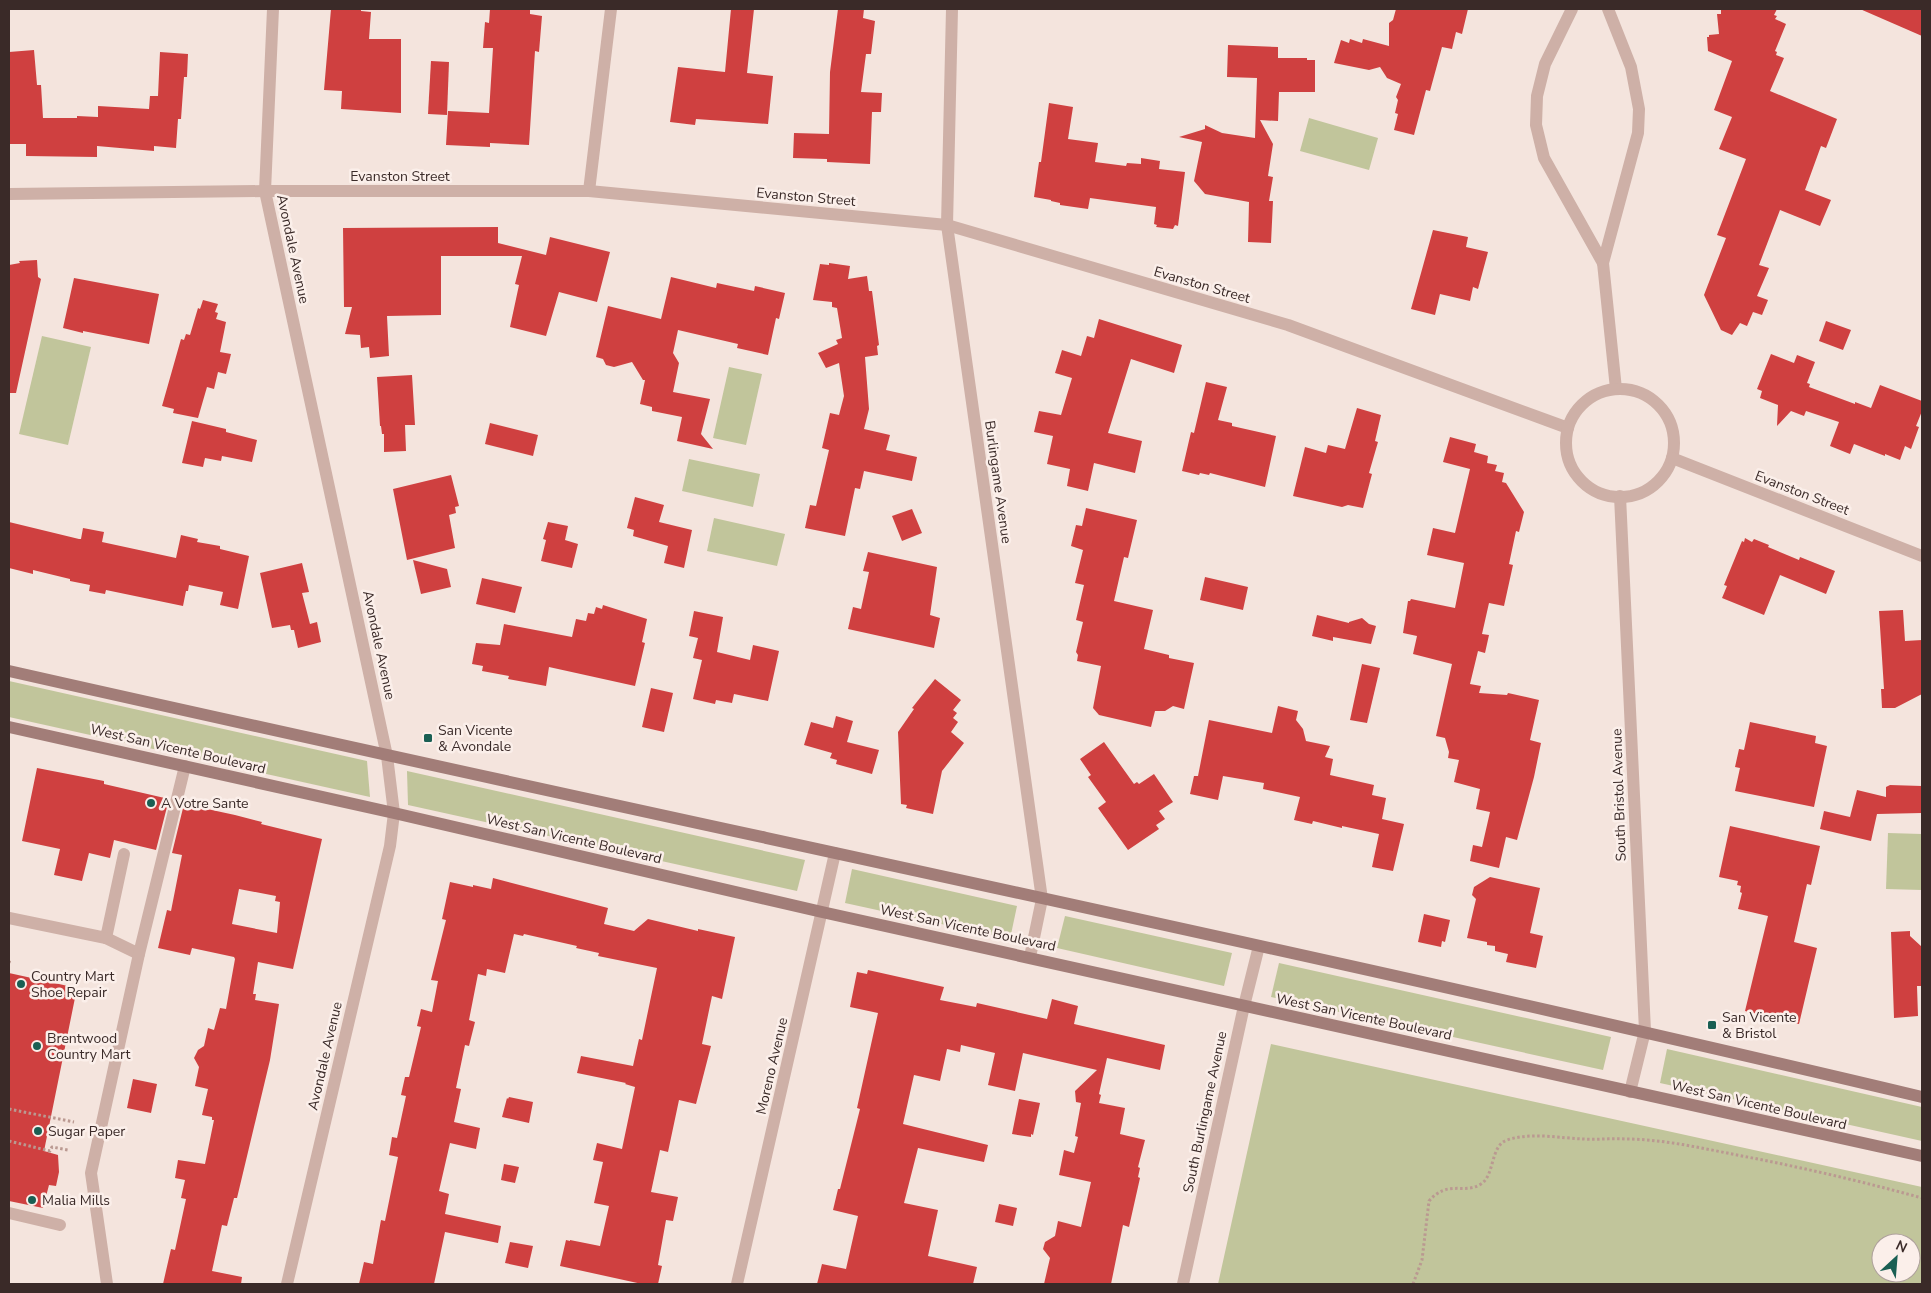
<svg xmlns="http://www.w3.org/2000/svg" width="1931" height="1293" font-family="'Nunito Sans',sans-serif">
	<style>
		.green { fill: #c1c59b; fill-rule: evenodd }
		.building { fill: #cf4040; fill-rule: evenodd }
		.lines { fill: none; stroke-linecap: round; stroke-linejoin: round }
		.path { stroke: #ba9991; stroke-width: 3; stroke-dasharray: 2.5 2.5; stroke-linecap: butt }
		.service { stroke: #ceb0a7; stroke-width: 12 }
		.minor { stroke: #ceb0a7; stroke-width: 12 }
		.secondary { stroke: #a27d78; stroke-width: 12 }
		.poi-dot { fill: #1a5f53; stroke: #fbefea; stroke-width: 2 }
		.labels { text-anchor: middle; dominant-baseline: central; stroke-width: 5; stroke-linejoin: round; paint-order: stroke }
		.street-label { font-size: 14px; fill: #3a2a28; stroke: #fbefea }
		.poi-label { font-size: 14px; fill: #3a2a28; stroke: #fbefea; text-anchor: start }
	</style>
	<rect width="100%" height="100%" fill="#f4e4dd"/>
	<!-- green -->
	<g class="green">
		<path d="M1309,118L1378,138L1369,170L1300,151Z"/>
		<path d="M42,336L91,347L68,445L19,434Z"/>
		<path d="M729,367L762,374L746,445L713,438Z"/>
		<path d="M689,459L760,474L753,507L682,491Z"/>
		<path d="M714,518L785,534L777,566L707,551Z"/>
		<path d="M9,681L367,761L370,797L9,717Z"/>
		<path d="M407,771L805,860L797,891L408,805Z"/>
		<path d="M1888,833L1922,834V890L1886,889Z"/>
		<path d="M852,869L1017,906L1010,939L845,903Z"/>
		<path d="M1065,916L1232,953L1224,986L1057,948Z"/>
		<path d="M1279,963L1611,1037L1603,1070L1271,997Z"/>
		<path d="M1271,1044L1922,1187V1284H1218ZM1881,1243H1911V1273H1881Z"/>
		<path d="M1667,1049L1922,1107V1141L1660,1083Z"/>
	</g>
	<!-- building -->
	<g class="building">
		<path d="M331,9H361V11L371,12L369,39H401V113L341,109L342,91L324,90Z"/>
		<path d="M490,9H530V14L542,16L539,52L535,51L529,145L490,143V147L446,145L448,111L489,113L493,48H483L485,22L489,23Z"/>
		<path d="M731,9H754L747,73L773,76L768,124L696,119L695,125L670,122L678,67L725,72Z"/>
		<path d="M838,9H864L863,18L875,21L871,54H866L861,92L882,93L881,112H872L870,164L827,162V159L793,158L794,133L829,134L830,72Z"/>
		<path d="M1396,9H1468L1462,34L1456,32L1452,49L1442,47L1430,91L1426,90L1414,135L1394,130L1398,114L1395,113L1398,100L1396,97L1401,84L1387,78L1380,67L1369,70L1334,63L1341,40L1349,43L1350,39L1362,43L1363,39L1389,46V23L1393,20Z"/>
		<path d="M1721,9H1777L1774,15L1777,16L1775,19L1786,24L1775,51L1777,52L1776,55L1784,58L1770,91L1837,119L1826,148L1821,146L1805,190L1831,200L1820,226L1780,210L1759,265L1769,268L1757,296L1768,300L1762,315L1753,312L1747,326L1740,323L1732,335L1721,330L1704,295L1726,238L1717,235L1746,159L1719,149L1732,117L1714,110L1732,61L1708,51L1707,37H1709V35L1719,34L1717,14H1721Z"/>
		<path d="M1860,9H1922V36Z"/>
		<path d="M1228,45L1278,47V58H1307V60H1315V92H1279L1278,121L1260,120L1273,144L1268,176L1273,177L1269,201H1273L1271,243L1248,242L1249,202L1205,194L1194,181L1202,142L1179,137L1205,129V125L1222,133L1255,138L1257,78L1227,77Z"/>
		<path d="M34,50L37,85H41L43,118H77V116L98,117V106L149,109L150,96H158L160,52L188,54L187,77H184L181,119H178L176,148L154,146V151L97,146V157L26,156V144H10V138H9V52Z"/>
		<path d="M431,61L449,62L447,115L428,114Z"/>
		<path d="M1049,103L1073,107L1068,139L1098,143L1095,162L1126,166L1127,163L1141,164V158L1160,161L1159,169L1185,172L1178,226L1175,225L1173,229L1156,227L1157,225L1154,224L1156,207L1090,198L1088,209L1060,205V203L1051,201V200L1034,197L1039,162H1041Z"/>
		<path d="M498,227V243L546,255L550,237L610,252L597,302L559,292L546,336L510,327L519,285L515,284L522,256H441V315L387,316L389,356L370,358L369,347L361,348L360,335L345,334L352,307H344L343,228Z"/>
		<path d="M1433,230L1468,237L1466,247L1488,252L1478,289L1473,287L1470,301L1440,294L1435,315L1411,309Z"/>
		<path d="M37,260L38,277L41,279L16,393H9V265L20,263L19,261Z"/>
		<path d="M829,263L850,266L848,279L867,276L869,291H872L879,345L877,346L878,355L865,357L869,409L864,429L890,435L886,450L917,457L912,481L864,471L860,489L855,488L845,536L805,528L810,505L816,506L829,450L822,448L830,413L839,415L844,396L839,363L826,368L818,353L838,344L836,340L842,338L837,308L832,307V302L813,300L820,264L829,265Z"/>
		<path d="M671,277L716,288L717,283L754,291L755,286L785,293L779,319L776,318L768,355L737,348L738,344L678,330L673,353L679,363L673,392L710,399L701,434L713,449L677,441L682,417L652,411V407L640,404L645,380H643L632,362L614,367L606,365L603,359L596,357L608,306L661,319Z"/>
		<path d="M74,278L159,294L149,344L83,331V333L63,328Z"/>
		<path d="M203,300L218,304L215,312L218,313L216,319L226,322L220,352L231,354L226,374L218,372L214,389L207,387L198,418L173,413L174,409L162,406L181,339L184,340L186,334L190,335L198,308L200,309Z"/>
		<path d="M1099,319L1182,345L1174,373L1131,359L1108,433L1142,441L1135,473L1094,463L1088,491L1067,486L1070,469L1047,464L1053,436L1034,432L1039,411L1061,415L1072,378L1055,373L1062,350L1081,356L1087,336L1094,338Z"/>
		<path d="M1826,321L1851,330L1843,350L1819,341Z"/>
		<path d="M1771,354L1794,363L1797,355L1815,362L1807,383L1810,384L1809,387L1855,404V402L1871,408L1880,385L1922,401V411L1916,426L1919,427L1911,449L1905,446L1900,460L1885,454V456L1854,444L1850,454L1830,446L1839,422L1806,411L1804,416L1791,411L1777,426L1778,405L1760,398L1762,391L1757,389Z"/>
		<path d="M412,375L415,425H405L406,451L384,452V434H382L381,426H380L377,377Z"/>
		<path d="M1206,382L1227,387L1218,420L1232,423V426L1276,436L1265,487L1210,473L1209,475L1200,473L1199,475L1182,471L1191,432L1194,433Z"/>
		<path d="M1357,408L1381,415L1375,441L1378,442L1369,473L1372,474L1363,508L1348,505L1342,507L1293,496L1305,447L1326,453L1328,445L1345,449Z"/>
		<path d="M192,421L226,429V432L257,440L252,462L222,456L221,461L205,458L203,467L182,463Z"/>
		<path d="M490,423L538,435L533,456L485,444Z"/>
		<path d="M1450,437L1476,444L1474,452L1488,456L1487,463L1497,465L1495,471L1504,473L1502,482L1506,483L1524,512L1519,532L1516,531L1509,564L1513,565L1504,606L1489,603L1482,634L1489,635L1485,653L1478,651L1470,684L1481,686L1479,693L1507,695L1508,693L1539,700L1530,740L1541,743L1534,777L1517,840L1506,837L1499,868L1470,861L1473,845L1482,847L1490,812L1476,809L1480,789L1454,782L1459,760L1448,758L1449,752L1445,738L1436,736L1452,664L1413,654L1417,636L1403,633L1408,601H1410L1411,599L1455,608L1464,563L1427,555L1433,528L1455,533L1470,469L1443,462Z"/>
		<path d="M451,475L459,506L455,507L456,513L449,515L455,548L407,560L393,489Z"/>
		<path d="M635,497L664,505L659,522L692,530L684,568L664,563L668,546L633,536L634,530L627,528Z"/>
		<path d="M1086,508L1137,520L1128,558L1124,557L1114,601L1153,610L1144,649L1169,655V658L1194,663L1184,709L1173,706L1165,711H1155L1151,727L1099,715L1093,708L1101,666L1077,661L1078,655L1076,652L1083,622L1076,620L1084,585L1075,583L1083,550L1071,546L1076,525L1082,526Z"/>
		<path d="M912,509L922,533L902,541L892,516Z"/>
		<path d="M9,522L79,539H81L83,528L104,532L102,542L176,558L181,535L198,539L197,542L220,546V549L249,556L238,609L220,605L223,592L189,585L188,591H186L183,606L106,590L105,594L89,591L90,585L70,581V579L33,570V574L9,568Z"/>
		<path d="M548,522L568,526L565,540L578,544L572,568L541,561L546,540L543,539Z"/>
		<path d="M1745,538L1752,542L1754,539L1769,545L1768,547L1799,560L1800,557L1835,571L1826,594L1780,575L1764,615L1722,598L1727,586L1724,585L1742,541L1744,542Z"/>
		<path d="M868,552L937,567L930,615L940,618L934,648L848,629L853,607L861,609L869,572L863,571Z"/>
		<path d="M413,560L447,569L451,587L421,594Z"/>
		<path d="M302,563L309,592L302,593L310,624L317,622L321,642L298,648L294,630H291L290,625L272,628L260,573Z"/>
		<path d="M1205,577L1248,587L1243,610L1200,600Z"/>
		<path d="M482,578L522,587L515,613L476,604Z"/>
		<path d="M603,605L647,619L642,642L645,643L635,686L549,667L546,686L508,679L509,676L482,671L483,666L472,664L476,643L500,645L504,624L572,637L576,619L586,621L588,613L594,614L596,607L602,609Z"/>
		<path d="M1903,610L1905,641L1922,640V694L1895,708H1882L1881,689H1884L1879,611Z"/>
		<path d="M694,611L723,617L717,652L750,660L753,645L779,651L768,701L734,694L732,703L716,700L715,704L693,699L702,660L693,658L698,638L689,636Z"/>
		<path d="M1317,615L1349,623V622L1362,618L1369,624L1376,626L1371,644L1333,637V641L1312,636Z"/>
		<path d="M1362,664L1380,668L1367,723L1350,720Z"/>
		<path d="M935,679L961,700L953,710L957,713L953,718L958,722L951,732L964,743L942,771L933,814L906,808L907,805L901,804L898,732L914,709L912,708Z"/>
		<path d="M651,688L673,693L664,732L642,727Z"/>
		<path d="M1278,706L1298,711L1296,720L1303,729L1306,741L1330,746L1325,757L1333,759L1330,775L1374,785L1372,795L1386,798L1382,819L1404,824L1393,871L1372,867L1379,834L1342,826V828L1313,821L1312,824L1294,820L1300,797L1263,789L1264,783L1223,776L1218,800L1190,794L1194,776H1198L1209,720L1272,733Z"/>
		<path d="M836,716L853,721L847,742L879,750L872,774L836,764L837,760L830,758L832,753L804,745L811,722L833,728Z"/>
		<path d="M1750,722L1816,736L1815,743L1827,746L1814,807L1735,791L1740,768L1735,767L1739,749L1744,750Z"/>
		<path d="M1104,742L1134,784L1137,782L1139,784L1154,774L1173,802L1159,811L1165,819L1156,825L1159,829L1128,850L1098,808L1106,802L1088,777L1091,775L1080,759Z"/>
		<path d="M37,768L104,781V784L169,799L156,850L114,840L110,858L89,853L82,881L54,875L60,849L22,841Z"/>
		<path d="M1890,785L1922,786V813L1877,814L1871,841L1820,829L1824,811L1850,817L1857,790L1886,797V787Z"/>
		<path d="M184,804L235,815L262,822L261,824L322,839L293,969L258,962L253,994H256L255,1000L279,1004L270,1060L237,1198H234L227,1226L222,1225L212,1271L242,1277L241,1284H163L171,1249L175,1250L186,1199L181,1198L185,1180L175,1178L178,1160L205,1164L214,1120H212V1117L202,1115L208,1089L195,1086L199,1067L194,1058L198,1050L204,1046L208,1028L214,1030L220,1008L226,1009L235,959L234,957L192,948L190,955L158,948L167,910L171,911L182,855L172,853ZM239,889L276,896L275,901L280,902L277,933L232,924Z"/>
		<path d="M1730,826L1820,846L1811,885L1807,884L1794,942L1817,948L1799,1024L1745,1011L1768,916L1738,909L1742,893L1740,892L1741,886L1737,885L1738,881L1719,877Z"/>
		<path d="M1490,877L1540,888L1530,933L1543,936L1536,968L1506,962L1508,954L1495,951V946L1487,945V942L1467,938L1476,899L1472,895L1474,887Z"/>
		<path d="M493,878L608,908L604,924L634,931L648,919L698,931V929L735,937L722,999L712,996L702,1044L711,1046L696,1104L679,1100L668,1152L660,1150L651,1192L678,1197L673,1221L666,1220L658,1265L662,1266L658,1284H642L560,1266L566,1240L570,1241V1240L600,1246L609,1206L594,1203L603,1162L593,1160L597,1143L622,1149L635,1087L625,1084L626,1083L577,1073L581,1056L633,1066L639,1039L642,1040L657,968L598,956L599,953L576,948L577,946L524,934L523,936L514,934L505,973L487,969L486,976L478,974L469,1020L475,1022L469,1046L465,1045L456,1088L461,1089L454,1122L480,1128L476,1149L450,1143L439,1191L449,1194L445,1214L501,1226L498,1243L445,1232L434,1284H359L364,1262L373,1264L381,1220L385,1221L398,1157L389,1155L392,1137L397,1138L406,1096L401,1095L405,1077H409L421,1027L417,1026L421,1009L432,1012L438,981L431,980L446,920L442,919L450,882L473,887V885L491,889Z"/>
		<path d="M1424,914L1450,920L1445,942L1442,941L1441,947L1418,942Z"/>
		<path d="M1910,931V936L1922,947V986H1917L1918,1016L1894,1018L1891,932Z"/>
		<path d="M868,970L944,987L940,1000L976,1007L977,1003L1047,1019L1052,999L1078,1006L1074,1024L1165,1045L1160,1070L1107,1058L1099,1094L1101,1095L1099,1103L1125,1108L1120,1134L1145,1140L1138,1167L1140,1168L1138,1177L1140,1178L1129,1227L1123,1225L1111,1284H1044L1050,1258L1043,1249L1045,1242L1055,1236L1058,1221L1081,1227L1091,1182L1059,1175L1064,1150L1074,1153L1078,1137L1075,1136L1081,1103L1076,1102L1075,1091L1097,1070L1023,1053L1015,1091L988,1085L995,1053L961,1045L960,1052L947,1049L940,1081L914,1075L903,1124L988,1145L984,1162L918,1148L904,1203L938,1210L928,1256L977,1267L973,1284H817L822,1264L846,1269L858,1216L833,1210L838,1189H840L860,1109L857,1108L878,1013L850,1007L857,972L867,974Z"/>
		<path d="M9,973L77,988L44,1151L58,1155L59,1172L56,1186L49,1185L43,1208L9,1201Z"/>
		<path d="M133,1079L157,1084L151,1113L127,1108Z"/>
		<path d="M509,1097L533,1102L529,1123L502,1117L507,1098L508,1099Z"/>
		<path d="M1019,1099L1040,1103L1033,1135L1031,1134V1137L1012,1134Z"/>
		<path d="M504,1164L519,1167L515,1183L501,1180Z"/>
		<path d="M999,1204L1017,1208L1013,1226L995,1222Z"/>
		<path d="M510,1242L533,1246L528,1268L505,1263Z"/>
	</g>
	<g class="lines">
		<!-- path -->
		<g class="path">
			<path d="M9,963L10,959"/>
			<path d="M9,1109L74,1122"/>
			<path d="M9,1141L50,1151L52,1147L68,1150"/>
			<path d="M1413,1284L1422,1260L1429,1201C1448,1179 1464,1195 1481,1184C1495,1175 1490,1146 1507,1140C1531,1132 1559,1138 1583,1139C1597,1140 1611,1138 1625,1139C1662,1139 1701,1148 1737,1155C1800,1167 1861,1181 1922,1198"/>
		</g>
		<!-- service -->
		<g class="service">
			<path d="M9,918L106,938L124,854"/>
			<path d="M106,938L139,954"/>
			<path d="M9,1213L60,1225"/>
			<path d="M107,1284L91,1173L139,954L185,766"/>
		</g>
		<!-- minor -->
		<g class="minor">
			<path d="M273,9L265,191L387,756L394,813L390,846L287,1284"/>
			<path d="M952,9L947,225L1042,899L1030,957"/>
			<path d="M1572,9L1545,64L1537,96L1536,125L1544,158L1603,263"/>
			<path d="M1608,9L1631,67L1639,109L1638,133L1603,263L1616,389"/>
			<path d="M589,191L611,9"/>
			<path d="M9,194L265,191H589L947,225L1288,325L1568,428"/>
			<circle cx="1620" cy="443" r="54"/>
			<path d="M1672,458L1922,556"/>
			<path d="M1620,496L1645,1031L1630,1092"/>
			<path d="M737,1284L835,853"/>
			<path d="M1183,1284L1244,1006L1259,946"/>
		</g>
		<!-- secondary -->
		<g class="secondary">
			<path d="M9,671C646,815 1286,946 1922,1097"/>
			<path d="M9,727L394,813L822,912L1922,1156"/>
		</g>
	</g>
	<!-- markers -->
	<g class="poi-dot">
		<rect x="423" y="733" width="10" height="10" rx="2.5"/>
		<circle cx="151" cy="803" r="5"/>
		<circle cx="21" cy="984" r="5"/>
		<rect x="1707" y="1020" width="10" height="10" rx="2.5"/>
		<circle cx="37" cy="1046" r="5"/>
		<circle cx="38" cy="1131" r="5"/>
		<circle cx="32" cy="1200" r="5"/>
	</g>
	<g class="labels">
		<!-- street labels -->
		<g class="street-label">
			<text x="400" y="176">Evanston Street</text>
			<text transform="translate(806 197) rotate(5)">Evanston Street</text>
			<text transform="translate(293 249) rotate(78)">Avondale Avenue</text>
			<text transform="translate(1202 285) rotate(16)">Evanston Street</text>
			<text transform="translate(998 482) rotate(82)">Burlingame Avenue</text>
			<text transform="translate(1802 493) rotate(21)">Evanston Street</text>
			<text transform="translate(379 645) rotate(78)">Avondale Avenue</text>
			<text transform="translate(178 749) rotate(13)">West San Vicente Boulevard</text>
			<text transform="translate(1619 795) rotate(-92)">South Bristol Avenue</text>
			<text transform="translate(574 839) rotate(13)">West San Vicente Boulevard</text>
			<text transform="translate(968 928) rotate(12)">West San Vicente Boulevard</text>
			<text transform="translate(1364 1017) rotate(12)">West San Vicente Boulevard</text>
			<text transform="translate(325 1056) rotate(-77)">Avondale Avenue</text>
			<text transform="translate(772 1066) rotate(-77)">Moreno Avenue</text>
			<text transform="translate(1759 1105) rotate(13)">West San Vicente Boulevard</text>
			<text transform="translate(1205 1112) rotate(-78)">South Burlingame Avenue</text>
		</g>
		<!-- poi labels -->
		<g class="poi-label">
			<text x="438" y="730">San Vicente<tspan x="438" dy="16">&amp; Avondale</tspan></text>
			<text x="161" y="803">A Votre Sante</text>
			<text x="31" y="976">Country Mart<tspan x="31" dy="16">Shoe Repair</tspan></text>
			<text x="1722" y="1017">San Vicente<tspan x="1722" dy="16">&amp; Bristol</tspan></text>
			<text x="47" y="1038">Brentwood<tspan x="47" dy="16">Country Mart</tspan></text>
			<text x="48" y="1131">Sugar Paper</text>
			<text x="42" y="1200">Malia Mills</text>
		</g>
	</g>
	<!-- border -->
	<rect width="1931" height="1293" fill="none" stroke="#3a2a28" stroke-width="20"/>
	<!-- north arrow -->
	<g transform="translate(1896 1258) rotate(26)"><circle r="24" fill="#fbefea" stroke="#aea09c"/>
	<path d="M0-4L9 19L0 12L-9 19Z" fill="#1a5f53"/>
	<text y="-8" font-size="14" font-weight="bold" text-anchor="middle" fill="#3a2a28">N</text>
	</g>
</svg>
